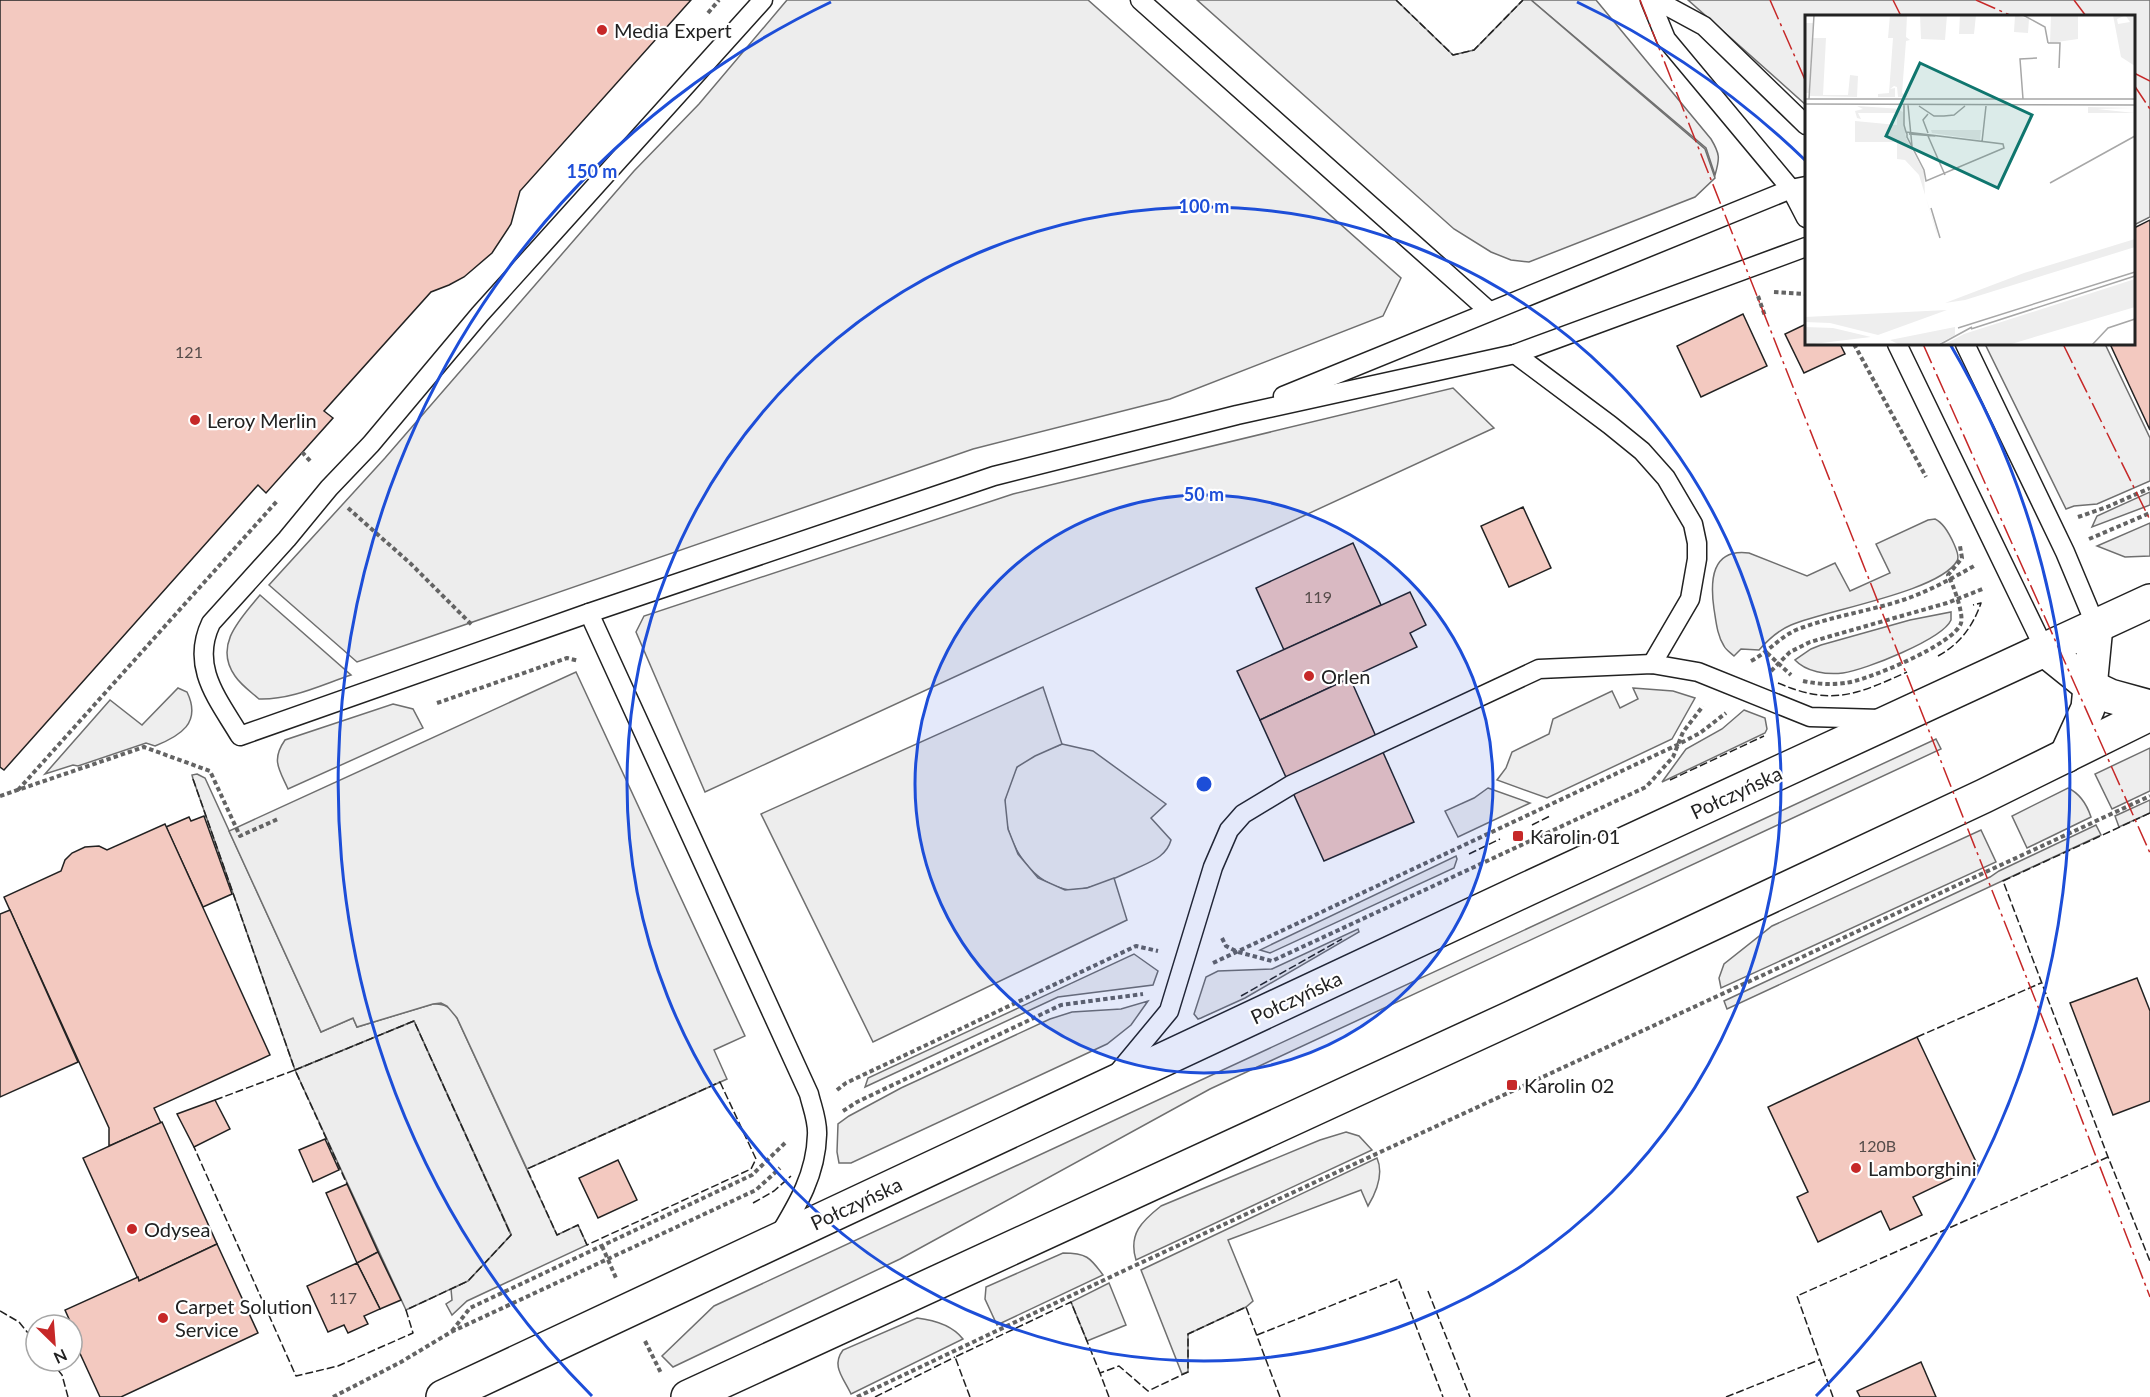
<svg xmlns="http://www.w3.org/2000/svg" width="2150" height="1397" font-family="Lato,sans-serif">
	<style>
		.green { fill: #eee; stroke: #6f6f6f; stroke-width: 1.5 }
		.parking { fill: #ededed; stroke: #6f6f6f; stroke-width: 1.5 }
		.building { fill: #f3c9c0; stroke: #222; stroke-width: 1.5 }
		.lines { fill: none; stroke-linecap: round; stroke-linejoin: round }
		.service-casing { stroke: #222; stroke-width: 21 }
		.minor-casing { stroke: #222; stroke-width: 36 }
		.secondary-casing { stroke: #222; stroke-width: 36 }
		.path { stroke: #646464; stroke-width: 4; stroke-dasharray: 4.5 3; stroke-linecap: butt }
		.service { stroke: #fff; stroke-width: 18 }
		.minor { stroke: #fff; stroke-width: 33 }
		.secondary { stroke: #fff; stroke-width: 33 }
		.fence { stroke: #222; stroke-width: 1.5; stroke-dasharray: 8 3; stroke-linecap: butt }
		.power { stroke: #c62828; stroke-width: 1.5; stroke-dasharray: 21 4.5 3 4.5; stroke-linecap: butt }
		.ring { fill: none; stroke: #1d4ed8; stroke-width: 3 }
		.poi-dot { fill: #c62828; stroke: #fff; stroke-width: 2 }
		.labels { text-anchor: middle; dominant-baseline: central; stroke-width: 4.5; stroke-linejoin: round; paint-order: stroke }
		.number-label { font-size: 16px; fill: #564c4a }
		.poi-label { font-size: 20px; fill: #222; stroke: #fff; text-anchor: start }
		.street-label { font-size: 20px; fill: #222; stroke: #fff }
		.inset-road { fill: none; stroke: #a7a7a7; stroke-width: 1.5 }
		.view { fill: #0f766e; fill-opacity: 0.15; stroke: #0f766e; stroke-width: 3 }
		.inset-edge { fill: none; stroke: #222; stroke-width: 3 }
		.centre { fill: #1d4ed8; stroke: #fff; stroke-width: 3 }
		.ring-label { font-size: 18px; text-anchor: middle; font-weight: bold; fill: #1d4ed8; stroke: #fff; stroke-width: 4.5; stroke-linejoin: round; paint-order: stroke }
	</style>
	<rect width="100%" height="100%" fill="#fff"/>
	<!-- green -->
	<g class="green">
		<path d="M1531,0H1596L1711,139C1720,154 1720,158 1715,175L1706,148Z"/>
		<path d="M1688,0H2150V217L2134,225V16H1806V105Z"/>
		<path d="M1985,344H2105L2150,438V481L2097,504L2074,506L2066,509Z"/>
		<path d="M1453,388L1494,428L705,792L636,632L644,616L1013,494Z"/>
		<path d="M2150,492V505L2092,527L2097,516Z"/>
		<path d="M1935,519C1944,523 1950,535 1954,544C1956,549 1960,556 1957,561C1939,592 1826,610 1791,625C1779,630 1767,641 1759,650L1741,649L1734,656C1731,653 1726,650 1724,646C1717,635 1716,621 1714,609C1710,581 1711,548 1749,553L1807,576L1835,563L1850,591L1890,573L1876,544L1928,520Z"/>
		<path d="M2150,523V556L2125,557L2097,546Z"/>
		<path d="M260,595L351,675C321,685 291,700 259,699C251,692 241,685 235,676C213,645 241,618 260,595Z"/>
		<path d="M1951,612V620C1943,639 1865,670 1843,673C1827,675 1806,672 1795,660L1811,649L1821,645L1910,620Z"/>
		<path d="M178,688L187,692C202,723 180,736 155,746L146,743L78,766L73,765L45,774L110,700L142,725Z"/>
		<path d="M1633,688L1673,691L1695,698L1672,739L1547,798L1497,780L1506,768L1512,752L1549,734L1553,719L1612,691L1620,708L1638,699Z"/>
		<path d="M393,704L413,709L423,728L288,789C279,769 271,760 285,740Z"/>
		<path d="M1744,710L1765,718L1767,729L1765,733L1662,782L1686,749L1722,729Z"/>
		<path d="M1936,739L1941,749L1210,1089L900,1259L673,1367L662,1356L714,1306Z"/>
		<path d="M1062,744L1093,751L1166,804L1151,818L1171,840C1166,858 1149,862 1133,870C1115,878 1084,894 1064,889C1027,880 1003,838 1005,801C1005,796 1008,789 1010,784C1012,779 1014,771 1017,767C1025,757 1050,749 1062,744Z"/>
		<path d="M2150,748V791L2112,809L2095,774Z"/>
		<path d="M197,774L205,778L321,1032L353,1018L357,1027L433,1004C445,1003 451,1008 457,1018L557,1235L578,1225L587,1245L467,1301L452,1315L446,1304L452,1300L451,1289L468,1281L511,1234L414,1021L295,1070L193,779L192,775Z"/>
		<path d="M1488,788L1530,803L1458,837L1445,811L1474,798Z"/>
		<path d="M2068,788C2081,794 2087,805 2091,817L2027,848L2012,816Z"/>
		<path d="M2150,800V813L2119,827L2115,816Z"/>
		<path d="M2096,825L2101,835L1727,1009L1724,1001L1990,877L1999,871Z"/>
		<path d="M1981,830L1996,862L1721,988L1719,978L1724,964L1772,926Z"/>
		<path d="M1456,856L1457,859L1454,868L1270,953L1260,950Z"/>
		<path d="M1358,929L1359,932L1245,998L1201,1018L1198,1019L1194,1014L1206,977L1218,971L1272,969Z"/>
		<path d="M1134,954L1158,971L1153,985L1058,997L865,1087L868,1078Z"/>
		<path d="M1148,1001L1131,1025L1107,1044L851,1163H839L837,1152L838,1124L849,1116L901,1088L1050,1019L1072,1012L1121,1009Z"/>
		<path d="M1346,1132L1359,1136L1372,1150L1136,1260C1128,1234 1142,1221 1161,1206L1320,1140Z"/>
		<path d="M1377,1158C1384,1174 1377,1191 1368,1206L1361,1190L1228,1240L1253,1301L1246,1307L1188,1334V1372L1182,1374L1141,1270Z"/>
		<path d="M1063,1253C1086,1253 1090,1257 1103,1275L997,1325L985,1299L986,1287Z"/>
		<path d="M1109,1283L1126,1325L1087,1341L1071,1302Z"/>
		<path d="M917,1318C934,1320 952,1325 963,1339L851,1394C843,1377 831,1366 843,1350Z"/>
	</g>
	<!-- parking -->
	<g class="parking">
		<path d="M787,0H1088L1401,278L1383,316L1170,399L973,449L357,662L269,585L385,458L634,171L699,104Z"/>
		<path d="M1197,0H1396L1453,55L1474,50L1523,0H1531L1705,149L1715,178L1695,197L1529,262L1511,260L1491,252L1454,229Z"/>
		<path d="M576,672L745,1036L714,1050L727,1079L527,1169L457,1018L447,1006L441,1003L433,1004L357,1027L353,1018L321,1032L229,831Z"/>
		<path d="M1043,687L1062,744L1035,756L1017,767L1005,800L1008,829L1018,854L1038,878L1065,890L1087,888L1114,878L1127,920L873,1042L761,814Z"/>
		<path d="M414,1021L511,1235L468,1281L406,1310L295,1070Z"/>
	</g>
	<!-- building -->
	<g class="building">
		<path d="M0,0H691L520,191L511,224L492,253L464,277L449,285L431,292L324,411L333,418L266,493L258,485L4,770L0,767Z"/>
		<path d="M2150,220V430L2110,344H2134V228Z"/>
		<path d="M1743,314L1767,366L1701,397L1677,346Z"/>
		<path d="M1806,324V344H1840L1845,354L1804,373L1785,334Z"/>
		<path d="M1523,507L1551,568L1509,587L1481,526Z"/>
		<path d="M1353,543L1381,605L1284,650L1256,588Z"/>
		<path d="M1410,592L1426,625L1410,633L1417,647L1260,720L1237,671Z"/>
		<path d="M1350,678L1414,822L1324,861L1260,720Z"/>
		<path d="M204,816L232,894L203,907L166,827L189,817L191,821Z"/>
		<path d="M165,824L270,1055L154,1108L161,1123L109,1146V1128L4,897L61,871L65,860L72,853L85,847L99,846L107,850Z"/>
		<path d="M10,910L78,1062L0,1097V914Z"/>
		<path d="M2137,978L2150,1011V1101L2113,1115L2070,1003Z"/>
		<path d="M1917,1037L1978,1166L1913,1197L1922,1215L1890,1230L1881,1211L1818,1242L1797,1197L1808,1192L1768,1107Z"/>
		<path d="M215,1100L230,1129L194,1147L177,1114Z"/>
		<path d="M162,1122L217,1244L139,1281L83,1158Z"/>
		<path d="M325,1139L339,1170L313,1182L299,1150Z"/>
		<path d="M618,1160L637,1200L598,1218L579,1178Z"/>
		<path d="M347,1184L378,1252L357,1263L326,1193Z"/>
		<path d="M217,1244L258,1333L121,1397H100L72,1336V1330H74L65,1310L138,1277L139,1281Z"/>
		<path d="M378,1252L401,1300L380,1309L357,1263Z"/>
		<path d="M357,1263L380,1309L364,1316L368,1324L348,1333L344,1325L328,1332L307,1286Z"/>
		<path d="M1921,1362L1936,1397H1860L1857,1391Z"/>
	</g>
	<g class="lines">
		<!-- service casing -->
		<g class="service-casing">
			<g id="service">
				<path d="M763,0L480,314L371,444L329,488L287,539L211,623C190,667 218,699 240,736L589,613L994,476L1237,415L1515,354L1806,247"/>
				<path d="M1140,0L1489,311"/>
				<path d="M1650,0L1666,39L1791,189L1806,218"/>
				<path d="M1656,0L1704,26L1806,125"/>
				<path d="M1897,344L2045,650"/>
				<path d="M1965,344L2065,552L2096,626"/>
				<path d="M1515,354L1610,425L1642,451L1666,478L1693,524L1697,543V559L1690,599L1652,664"/>
				<path d="M1283,396L1791,189L1806,186"/>
				<path d="M589,613L809,1094C812,1107 818,1121 817,1135C816,1174 798,1204 778,1237"/>
				<path d="M1116,1075L1169,1011L1213,867L1229,830L1243,814L1291,785L1539,669L1652,664L1698,672L1810,717L1881,719"/>
			</g>
		</g>
		<!-- minor casing -->
		<g class="minor-casing">
			<g id="minor">
				<path d="M2045,650L2091,687L2110,696L2150,707"/>
				<path d="M2066,756L2088,708L2096,626"/>
			</g>
		</g>
		<!-- secondary casing -->
		<g class="secondary-casing">
			<g id="secondary">
				<path d="M443,1397L1527,889L2150,601"/>
				<path d="M688,1397L1511,1018L1984,796L2150,714"/>
			</g>
		</g>
		<!-- path -->
		<g class="path">
			<path d="M708,13L719,0"/>
			<path d="M1774,292L1806,294"/>
			<path d="M1758,296L1765,316"/>
			<path d="M1854,344L1926,477"/>
			<path d="M302,452L312,463"/>
			<path d="M348,508L411,564L472,625"/>
			<path d="M2078,517L2107,507L2150,488"/>
			<path d="M2089,539L2150,513"/>
			<path d="M1767,653L1791,675"/>
			<path d="M1751,661C1770,651 1781,635 1801,628C1834,616 1869,611 1903,600C1927,592 1951,579 1974,566"/>
			<path d="M1771,671L1790,652L1810,642L1947,603L1985,588"/>
			<path d="M1803,681C1817,684 1831,685 1845,683C1866,681 1955,644 1961,623C1964,614 1953,584 1948,575L1962,558L1960,546"/>
			<path d="M437,703L567,658L579,661"/>
			<path d="M18,790L278,500"/>
			<path d="M0,796L144,747L210,771L240,836L278,819"/>
			<path d="M1222,938L1226,946L1238,952L1272,961L1646,787L1673,757L1683,732L1703,706"/>
			<path d="M1213,963L1677,745L1700,733L1726,713"/>
			<path d="M837,1090L846,1083L1136,946L1158,951"/>
			<path d="M843,1111L857,1102L1061,1005L1143,994"/>
			<path d="M602,1246L616,1278"/>
			<path d="M452,1331L470,1308L752,1175L786,1142"/>
			<path d="M645,1341L661,1373"/>
			<path d="M333,1397L401,1362L451,1332L756,1190L780,1168"/>
			<path d="M857,1397L1121,1272L2150,796"/>
		</g>
		<!-- service -->
		<use href="#service" class="service"/>
		<!-- minor -->
		<use href="#minor" class="minor"/>
		<!-- secondary -->
		<use href="#secondary" class="secondary"/>
		<!-- fence -->
		<g class="fence">
			<path d="M1396,0L1453,55L1474,50L1523,0"/>
			<path d="M1938,656C1960,644 1973,626 1981,603L1973,605"/>
			<path d="M1778,683C1832,706 1856,695 1907,672"/>
			<path d="M193,779L295,1070L414,1021L511,1235L468,1281L406,1310L413,1333L338,1366L296,1376L194,1147"/>
			<path d="M1670,780L1764,736"/>
			<path d="M2150,813L2003,881L2108,1157L2150,1261"/>
			<path d="M1532,825L1550,816"/>
			<path d="M1469,854L1500,839"/>
			<path d="M1241,996L1342,939"/>
			<path d="M1917,1037L2041,983"/>
			<path d="M720,1082L756,1159L751,1169L587,1245L578,1225L557,1235L527,1169Z"/>
			<path d="M215,1100L295,1070L347,1184"/>
			<path d="M753,1203L774,1191L791,1176"/>
			<path d="M1428,1291L1470,1397"/>
			<path d="M0,1311L19,1322L36,1343"/>
			<path d="M1257,1335L1398,1279L1443,1397"/>
			<path d="M51,1361L62,1375L68,1397"/>
			<path d="M875,1397L955,1357"/>
			<path d="M970,1397L955,1357L1071,1302L1100,1373"/>
			<path d="M1109,1397L1100,1373L1119,1366L1148,1391L1188,1372V1334L1246,1307L1280,1397"/>
			<path d="M1726,1397L1819,1360"/>
			<path d="M1833,1397L1797,1296L2108,1157"/>
		</g>
		<!-- power -->
		<g class="power">
			<path d="M1640,0L2050,1037L2150,1297"/>
			<path d="M1770,0L1806,82"/>
			<path d="M1893,0L1901,16"/>
			<path d="M1976,0L2012,16"/>
			<path d="M2074,0L2086,16"/>
			<path d="M2134,73L2150,81"/>
			<path d="M2134,85L2150,109"/>
			<path d="M1923,344L2150,853"/>
			<path d="M2063,344L2150,520"/>
		</g>
	</g>
	<!-- distance rings -->
	<circle cx="1204" cy="784" r="289" fill="#1d4ed8" fill-opacity=".12"/>
	<g class="ring">
		<circle cx="1204" cy="784" r="289"/>
		<circle cx="1204" cy="784" r="577"/>
		<path d="M592 1396A866 866 0 0 1 831 2M1577 2A866 866 0 0 1 1806 161M1950 344A866 866 0 0 1 1816 1396"/>
	</g>
	<!-- markers -->
	<g class="poi-dot">
		<circle cx="602" cy="30" r="6"/>
		<circle cx="195" cy="420" r="6"/>
		<circle cx="1309" cy="676" r="6"/>
		<rect x="1512" y="830" width="12" height="12" rx="3"/>
		<rect x="1506" y="1079" width="12" height="12" rx="3"/>
		<circle cx="1856" cy="1168" r="6"/>
		<circle cx="132" cy="1229" r="6"/>
		<circle cx="163" cy="1318" r="6"/>
	</g>
	<g class="labels">
		<!-- number labels -->
		<g class="number-label">
			<text x="189" y="351">121</text>
			<text x="1318" y="596">119</text>
			<text x="1877" y="1145">120B</text>
			<text x="343" y="1297">117</text>
		</g>
		<!-- poi labels -->
		<g class="poi-label">
			<text x="614" y="30">Media Expert</text>
			<text x="207" y="420">Leroy Merlin</text>
			<text x="1321" y="676">Orlen</text>
			<text x="1530" y="836">Karolin 01</text>
			<text x="1524" y="1085">Karolin 02</text>
			<text x="1868" y="1168">Lamborghini</text>
			<text x="144" y="1229">Odysea</text>
			<text x="175" y="1306">Carpet Solution<tspan x="175" dy="23">Service</tspan></text>
		</g>
		<!-- street labels -->
		<g class="street-label">
			<text transform="translate(1736 792) rotate(-25)">Połczyńska</text>
			<text transform="translate(1296 997) rotate(-25)">Połczyńska</text>
			<text transform="translate(856 1203) rotate(-25)">Połczyńska</text>
		</g>
	</g>
	<!-- overview -->
	<g transform="translate(1805 15)">
		<rect width="330" height="330" fill="#fff"/>
		<path d="M85,0H102L101,22L105,25L101,26L97,78L103,82H93L92,72L89,71L85,74L90,73V82H73V79L84,78L88,23H83ZM115,0H142L140,25L116,24ZM155,0H171L169,19H154ZM210,0L224,4L223,18L209,17ZM246,0H273V24L245,28ZM308,0H321L312,4L313,9L325,7L321,1L329,0L330,4V62V51L316,42ZM0,8H8L4,78H0ZM8,23H21L18,80H43L45,60L53,61L52,82L5,81ZM52,91L97,94H92L98,97L101,123L119,157L120,180L131,214L133,223L114,160L100,145L92,144V127H50V106L92,110V98H53L56,104L52,103L50,96L58,94ZM283,92L330,93L292,94L330,98H283ZM126,115H176L175,125L127,118ZM330,224V232L160,285L140,288L219,258ZM330,264V292L203,330H138L159,319ZM142,295L73,320L25,308L0,307V302ZM0,312L28,313L66,322L0,330ZM150,312V320L131,330H95L85,325Z" fill="#eee"/>
		<path class="inset-road" d="M218,0L240,12L243,28M243,28H255L254,53M0,84H330M4,84L9,0M218,84L215,44L232,43M0,89L330,90M99,90V110L101,117L102,119V122L119,155L121,166L199,133L198,129L101,117M103,90L107,131M114,91L129,101H139L149,100L160,91M123,99L118,105L123,118M104,119L130,121M123,121L140,160M177,127L181,91M245,168L330,121M126,193L135,223M153,313L330,257M166,314L330,261M134,330L167,312M287,330L303,313L330,304"/>
		<path class="view" d="M115,48L227,100L193,173L81,121Z"/>
		<rect width="330" height="330" class="inset-edge"/>
	</g>
	<circle cx="1204" cy="784" r="9" class="centre"/>
	<g class="ring-label">
		<text x="592" y="178">150 m</text>
		<text x="1204" y="213">100 m</text>
		<text x="1204" y="501">50 m</text>
	</g>
	<!-- north arrow -->
	<g transform="translate(54 1343) rotate(155)"><circle r="28" fill="#ffffff" stroke="#a7a7a7" stroke-width="1.5"/>
	<path d="M0-4.5L10 22L0 15L-10 22Z" fill="#c62828"/>
	<text y="-9" font-size="16" font-weight="bold" text-anchor="middle" fill="#222222">N</text>
	</g>
</svg>
